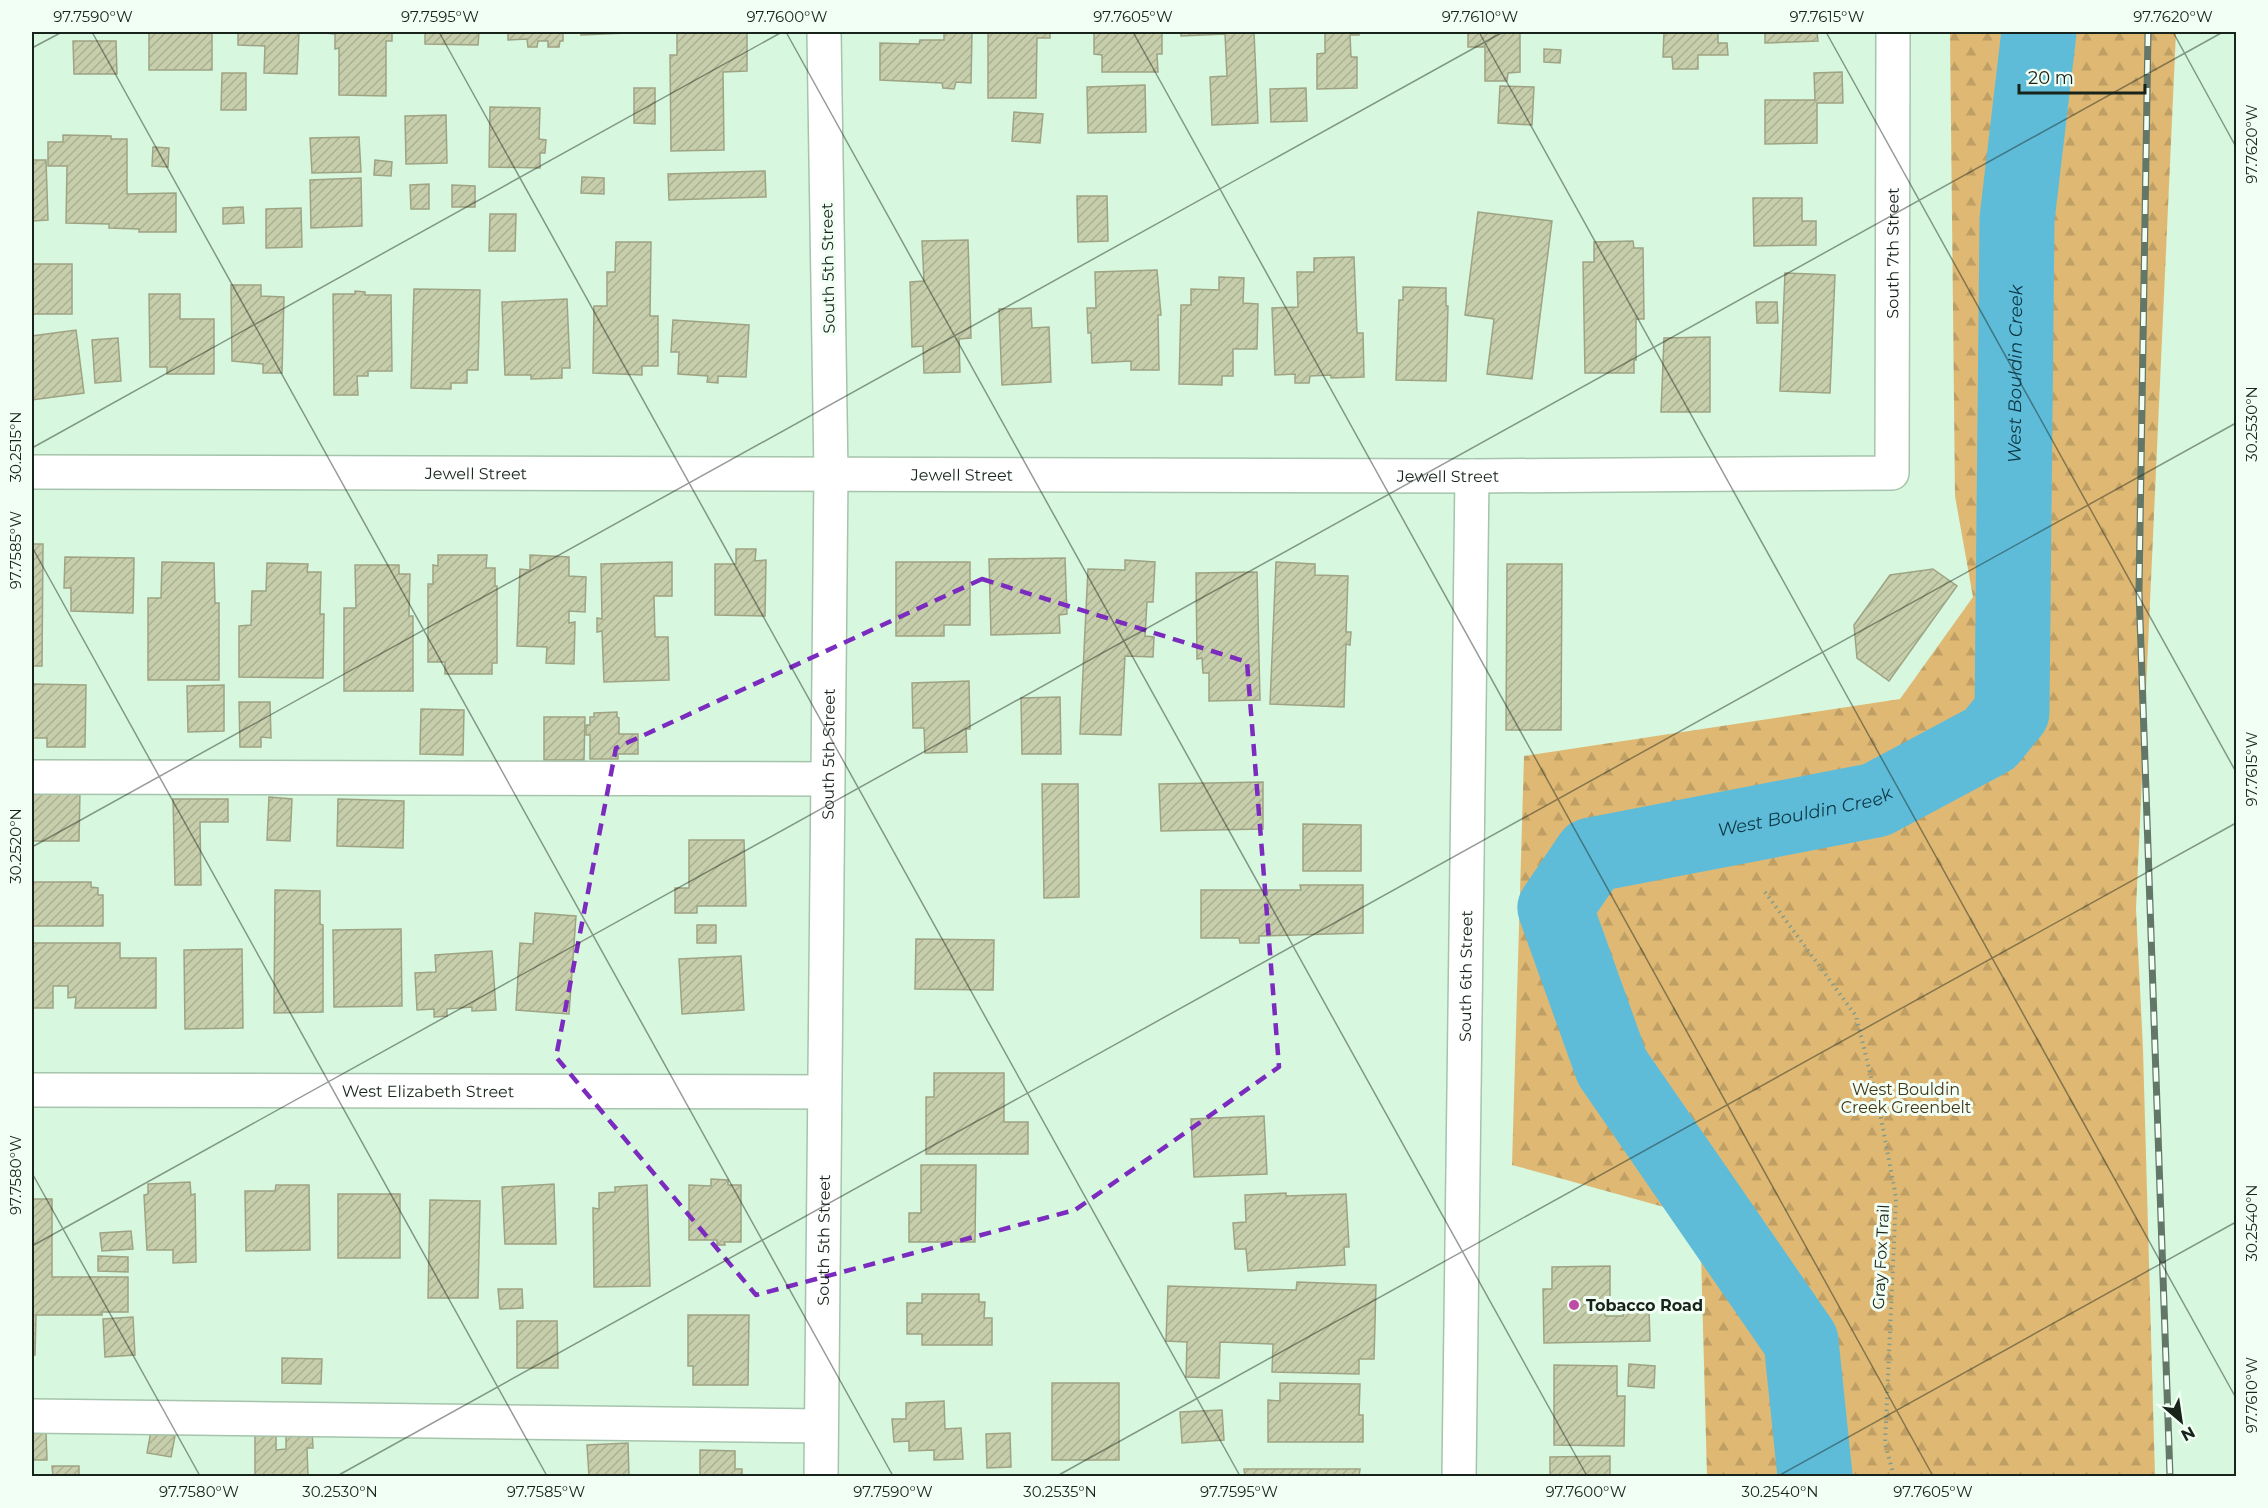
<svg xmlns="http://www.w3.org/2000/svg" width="2268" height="1508" font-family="Montserrat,sans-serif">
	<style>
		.forest { fill: url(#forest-firs) }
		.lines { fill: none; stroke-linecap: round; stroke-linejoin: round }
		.river { stroke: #5fbcd9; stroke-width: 75 }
		.building { fill: url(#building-hatch); stroke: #9ea483; stroke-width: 1.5 }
		.minor-casing { stroke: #a5c4ab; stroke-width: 36 }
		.path { stroke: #849b89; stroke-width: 4; stroke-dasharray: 1.5 4.5; stroke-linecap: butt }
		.minor { stroke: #fff; stroke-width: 33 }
		.rail-casing { stroke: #637768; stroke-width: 7 }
		.rail { stroke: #f2fff4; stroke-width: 4.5; stroke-dasharray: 14; stroke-linecap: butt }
		.marked { fill: none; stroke: #7b2cbf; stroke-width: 4.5; stroke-dasharray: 12 8; stroke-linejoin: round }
		.ticks { fill: none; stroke: #18241b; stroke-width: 1.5; stroke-opacity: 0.45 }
		.poi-dot { fill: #be4ba5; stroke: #f2fff4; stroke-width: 2 }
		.labels { text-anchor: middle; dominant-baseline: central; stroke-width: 6; stroke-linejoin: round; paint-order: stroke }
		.street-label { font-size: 16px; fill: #18241b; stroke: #f2fff4 }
		.park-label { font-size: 16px; fill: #463618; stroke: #f2fff4 }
		.poi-label { font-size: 16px; font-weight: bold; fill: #18241b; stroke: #f2fff4; text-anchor: start }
		.water-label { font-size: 18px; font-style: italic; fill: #0b3744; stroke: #f2fff4 }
		.neatline { fill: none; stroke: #18241b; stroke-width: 2 }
		.ticks-label { font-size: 15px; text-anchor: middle; fill: #18241b }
	</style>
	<defs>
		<pattern id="forest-firs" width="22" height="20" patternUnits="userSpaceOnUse" patternTransform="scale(1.5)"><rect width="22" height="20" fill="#dfb974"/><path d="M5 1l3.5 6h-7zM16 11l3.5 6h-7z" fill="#bf9f64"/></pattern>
		<pattern id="building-hatch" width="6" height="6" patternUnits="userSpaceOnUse" patternTransform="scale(1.5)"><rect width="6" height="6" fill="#c7ceab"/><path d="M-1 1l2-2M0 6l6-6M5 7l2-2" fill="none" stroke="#aab193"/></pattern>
	</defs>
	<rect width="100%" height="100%" fill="#d7f7de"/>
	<!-- forest -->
	<path class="forest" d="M1950,32H2176L2136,909L2143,1049L2155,1476H1707L1700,1217L1512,1165L1524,756L1900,699L1973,597L1955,496Z"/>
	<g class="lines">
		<!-- river -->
		<path class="river" id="s1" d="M1815,1476L1801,1341L1612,1067L1555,908L1591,855L1876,800L1990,739L2012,712L2017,219L2039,32"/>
	</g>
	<!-- building -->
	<g class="building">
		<rect x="149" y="32" width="63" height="38"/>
		<path d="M238,32H299L297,74L264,73L265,46L238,45Z"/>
		<path d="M326,32H392V41H386V96L339,95V48L335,49V34L326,33Z"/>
		<path d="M425,32H479L478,45L425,44Z"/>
		<path d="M508,32H563V41H560L559,47H548V41H538L537,47H528L527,39L508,40Z"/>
		<path d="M581,32H626V33L581,35Z"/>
		<path d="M677,32H747V71L723,72L724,150L671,151L670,55H677Z"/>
		<path d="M944,32H972L971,83L956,82L954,89L943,88L942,83L880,80V43L919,44L920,40H944Z"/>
		<path d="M988,32H1050V38H1037L1036,98H988Z"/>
		<path d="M1094,32H1162V54H1157L1158,72H1102V55L1094,54Z"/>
		<path d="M1181,32H1254L1258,123L1212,125L1210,77L1227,76L1225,34L1181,36Z"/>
		<path d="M1311,32H1359V35H1350L1351,57H1357V88L1317,89V54L1325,53V33H1311Z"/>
		<path d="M1468,32H1520V72L1508,73L1507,81H1485V47H1468Z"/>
		<path d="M1664,32H1718V43H1727L1728,55H1698V69H1673L1672,57H1663Z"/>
		<path d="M1765,32H1817L1818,41L1765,43Z"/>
		<path d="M73,41H116L117,74H74Z"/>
		<path d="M1544,49L1561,50L1560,63L1544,62Z"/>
		<path d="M1842,72L1843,103H1817V143L1765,144V100H1815L1814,73Z"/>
		<path d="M222,73H246V110H221Z"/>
		<path d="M1145,85L1146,132L1088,133L1087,87Z"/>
		<path d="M1500,86L1534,87L1532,125L1498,123Z"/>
		<path d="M634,88H655V124L634,123Z"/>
		<path d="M1306,88L1307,121L1271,122L1270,89Z"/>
		<path d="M490,107L540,108L539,139L546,140L545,153H540V168L489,167Z"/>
		<path d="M1014,112L1043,114L1040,143L1012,141Z"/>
		<path d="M446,115L447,163L406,164L405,116Z"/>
		<path d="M63,135L111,136V139H127V194L176,193V232H139V229L109,228V224L66,223L67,166H48V142H63Z"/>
		<path d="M359,137L361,172L312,173L310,138Z"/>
		<path d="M153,147L169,148L168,167L152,166Z"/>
		<path d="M32,160H46L48,220L32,221Z"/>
		<path d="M375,160L392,162L391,176L374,175Z"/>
		<path d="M765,171L766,197L669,200L668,174Z"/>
		<path d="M582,177L604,178V194L581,193Z"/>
		<path d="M361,178L362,226L311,228L310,180Z"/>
		<path d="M429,184V209H411L410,185Z"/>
		<path d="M452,185L475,186V207H452Z"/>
		<path d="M1077,196H1107L1108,241L1078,242Z"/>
		<path d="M1753,198H1802V221H1816V245L1754,246Z"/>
		<path d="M243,207L244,223L223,224V208Z"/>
		<path d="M301,208L302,247L266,248V209Z"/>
		<path d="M1478,212L1552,221L1532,379L1487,374L1494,319L1465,315Z"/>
		<path d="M490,214H516L515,251H489Z"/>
		<path d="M968,240L971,338L959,339L960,372L924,373L923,346L912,347L910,282L924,281L922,241Z"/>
		<path d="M1633,241L1634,248H1643L1644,319H1636V360H1634V373H1585L1583,262H1594V242Z"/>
		<path d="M616,242H651L650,316H658V366H642V375L593,373L594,306H607V272H615Z"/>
		<path d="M1354,257L1357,333H1363L1364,377L1331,378V375L1310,376L1309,383H1295V374L1275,375L1272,308L1298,307L1297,272H1314V258Z"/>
		<rect x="32" y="264" width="40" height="50"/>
		<path d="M1157,270L1161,315H1158L1159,370H1131V361L1092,363L1091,333H1088L1087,308H1096L1095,272Z"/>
		<path d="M1785,273L1835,275L1830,393L1780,391Z"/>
		<path d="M1219,277L1244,278L1243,303L1258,304L1257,349H1233V376H1222V385L1179,384L1181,305H1191V289L1219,290Z"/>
		<path d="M231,285H261V296L284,297L282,373H263V364L232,361Z"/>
		<path d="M1403,287L1446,288V306H1448L1446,381L1396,380L1399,300H1403Z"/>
		<path d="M414,289L480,290L478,370H467V383H451V389L411,388Z"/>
		<path d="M355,291L365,292V295H391L392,371H368V376H357L358,395H334L333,294H355Z"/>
		<path d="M149,294H180V319H214V374H167V367H150Z"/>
		<path d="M567,299L570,368H562V378L531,379V375H505L502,302Z"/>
		<path d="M1756,302H1777L1778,323H1757Z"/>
		<path d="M1031,308L1032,328L1049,327L1051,382L1002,385L999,309Z"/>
		<path d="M673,320L749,325L746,377L718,376V383L707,382L708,376L678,374L679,352H671Z"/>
		<path d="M76,330L84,393L32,400V336Z"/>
		<path d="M1710,337V412H1661L1664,338Z"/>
		<path d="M118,338L121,381L95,383L92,340Z"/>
		<path d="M32,544H43L42,666H32Z"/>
		<path d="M736,549H756L755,561L766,560L765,616L715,615V564H736Z"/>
		<path d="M438,555H487L486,568H495V586H497V663H492V674H445V662H428V584H433V565L438,566Z"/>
		<path d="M530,555L569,557V576L586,577L585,612L569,611V623L575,622L574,664L546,663L547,647L517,646L520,569L530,570Z"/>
		<path d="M65,557L134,558L133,613L71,611V588H64Z"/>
		<path d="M1065,558L1067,614L1059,615L1060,633L991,635L989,559Z"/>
		<path d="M1125,560L1155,562L1153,602H1147L1145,636L1154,637L1153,657L1125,656L1121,735L1080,734L1088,569L1125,570Z"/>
		<path d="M162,562L214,563L215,603H219V680H148V598H161Z"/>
		<path d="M672,562V596H654L655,637H668L669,680L604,682L602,631L597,632V618L602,619L601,564Z"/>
		<path d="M896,562H970V625H944V636H896Z"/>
		<path d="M1276,562L1315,564V575L1348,576L1346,632H1351L1350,645L1346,644L1344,707L1270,704Z"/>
		<path d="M267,563L308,564L307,572H321L320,614H324L323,678L239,677V626L251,625L252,591H266Z"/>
		<path d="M1507,564H1562L1561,730H1506Z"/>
		<path d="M355,565H399V574H410L409,616H413V691H344V608H356Z"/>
		<path d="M1933,569L1957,586L1889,681L1857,658L1854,625L1890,575Z"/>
		<path d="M1257,572L1260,700L1209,701V673H1203L1202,658L1197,659L1196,573Z"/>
		<path d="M969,681L970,729H966L967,752L925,753L924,728H913L912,683Z"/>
		<path d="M32,684L86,685L85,747H47V738H32Z"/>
		<path d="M224,685V731L188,732L187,686Z"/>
		<path d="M1060,697L1061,754H1022L1021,698Z"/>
		<path d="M239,702H270L271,738L261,737V747H240Z"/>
		<path d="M421,709L464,710L463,755L420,754Z"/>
		<path d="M617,712V717L619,718V734H638V754H618V759H590V735H586V725H590V717H594V713Z"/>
		<path d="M544,717H585L584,760H544Z"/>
		<path d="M1263,782V829L1161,831L1159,784Z"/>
		<path d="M1042,784H1078L1079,897L1044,898Z"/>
		<path d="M32,791H80L79,841H32Z"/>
		<path d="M269,797L292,799L290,841L267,840Z"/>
		<path d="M173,799H228V822H200L201,885H175Z"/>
		<path d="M338,799L404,801L403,848L337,846Z"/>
		<path d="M1303,824L1361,825V871H1303Z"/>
		<path d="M689,840H744L746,906H697V913H675V888H689Z"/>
		<path d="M32,882H91V887L98,888V895H103V926H32Z"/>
		<path d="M1300,885H1363V933L1259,936V943H1240L1239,938H1201V890H1301Z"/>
		<path d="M275,890L320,891V924L323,925V1012L274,1013Z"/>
		<path d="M535,913L576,916L569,1014L516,1010L520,943L533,944Z"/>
		<rect x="697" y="925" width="19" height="18"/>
		<path d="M401,929L402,1006L334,1007L333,930Z"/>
		<path d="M916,939L994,940L993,990L915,989Z"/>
		<path d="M32,943H120V958H156V1008H75L76,997L68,998V986H53V1008H32Z"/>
		<path d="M242,949L243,1028L185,1029L184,950Z"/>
		<path d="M492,951L496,1010L472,1011V1007L447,1009V1016L434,1017V1009L417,1010L415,973L436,972L435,955Z"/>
		<path d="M741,956L744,1010L682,1014L679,959Z"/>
		<path d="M934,1073H1004V1122H1028V1154H926V1097H934Z"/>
		<path d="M1264,1116L1267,1174L1194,1177L1191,1119Z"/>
		<path d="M921,1165H976L975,1242H909V1213H921Z"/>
		<path d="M711,1179L728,1180V1185H741V1242H724L725,1245H717V1240H689V1185L711,1186Z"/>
		<path d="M190,1182L191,1195L195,1194L196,1262L173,1263V1250H147L144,1195L148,1194V1184Z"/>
		<path d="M554,1184L556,1244H505L502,1187Z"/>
		<path d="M276,1185H309L310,1250L246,1251L245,1191H275Z"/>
		<path d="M647,1185L650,1286L594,1287L593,1208L599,1209V1193L615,1192V1187Z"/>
		<path d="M1286,1193V1196L1346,1194L1349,1247H1344L1345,1265L1248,1271L1246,1249H1235L1233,1223L1246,1222L1245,1195Z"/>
		<rect x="338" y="1194" width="62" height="64"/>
		<path d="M32,1199H52V1277H128V1312H102V1315H36L35,1355H32Z"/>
		<path d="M430,1200L480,1201L478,1298H428Z"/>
		<path d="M131,1231L133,1249L102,1251L100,1233Z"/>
		<path d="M98,1256L128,1257V1272L98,1271Z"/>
		<path d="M1610,1266V1301H1605V1316H1623L1624,1309H1649L1650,1341L1544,1343L1543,1289H1552V1267Z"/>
		<path d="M1297,1282L1376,1285L1374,1359H1359V1374L1272,1372L1273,1344L1220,1342L1219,1378L1186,1377L1187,1342L1166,1341L1168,1286L1296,1290Z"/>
		<path d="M498,1289H522L523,1308L500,1309Z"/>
		<path d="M922,1294H979V1302H985L984,1318H992V1345H922V1334H907V1303H922Z"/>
		<path d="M688,1315H749L748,1385H693V1366H688Z"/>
		<path d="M133,1317L135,1355L105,1357L103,1319Z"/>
		<path d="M517,1321H557L558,1368H517Z"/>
		<path d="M282,1358L322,1359L321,1384L282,1383Z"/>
		<path d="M1629,1364L1655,1366L1654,1388L1628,1386Z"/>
		<path d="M1554,1365L1617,1366V1396H1625L1624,1446L1554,1445Z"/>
		<rect x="1052" y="1383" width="67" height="77"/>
		<path d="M1280,1383L1360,1384L1359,1415H1363V1442H1268V1400L1280,1401Z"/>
		<path d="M944,1401L945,1429L961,1428L963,1459L934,1460V1450L909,1451V1441L894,1442L892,1419H906V1403Z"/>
		<path d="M1222,1410L1224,1440L1182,1443L1180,1412Z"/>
		<path d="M276,1430V1450L286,1449V1430H312L313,1448H307L308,1476H255V1431Z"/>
		<path d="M151,1431L175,1436L171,1457L147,1453Z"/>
		<path d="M32,1432H46L47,1460H32Z"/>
		<path d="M1010,1433L1011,1467L987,1468L986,1434Z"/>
		<path d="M628,1443L629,1476H589L587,1445Z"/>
		<path d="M700,1450L735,1451V1469H742V1476H700Z"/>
		<path d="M1610,1456V1476H1550V1457Z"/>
		<path d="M52,1466H79V1476H53Z"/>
		<path d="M1244,1469H1360L1359,1476H1245Z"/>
	</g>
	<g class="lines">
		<!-- minor casing -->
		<g class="minor-casing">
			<g id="minor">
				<path id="s2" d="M32,472L1472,476L1892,473L1893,32"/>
				<path d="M32,777L827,779"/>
				<path id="s3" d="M32,1090L824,1092"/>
				<path d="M32,1416L821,1426"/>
				<path id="s4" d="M821,1476L831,474L824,32"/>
				<path id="s5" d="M1459,1476L1472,476"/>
			</g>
		</g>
		<!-- path -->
		<path class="path" d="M1765,892L1856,1016L1880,1113L1896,1197L1885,1444L1894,1476"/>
		<!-- minor -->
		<use href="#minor" class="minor"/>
		<!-- rail casing -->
		<g class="rail-casing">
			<path id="rail" d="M2148,32L2139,591L2170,1476"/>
		</g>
		<!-- rail -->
		<use href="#rail" class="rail"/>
	</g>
	<!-- marked area -->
	<path class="marked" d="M982,579L1247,662L1279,1067L1075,1210L756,1295L556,1057L616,748Z"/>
	<!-- ticks -->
	<path class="ticks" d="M92,32L893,1476M439,32L1240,1476M786,32L1587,1476M1133,32L1933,1476M1479,32L2236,1398M1826,32L2236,772M2173,32L2236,147M32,48L62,32M32,448L782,32M32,547L547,1476M32,847L1503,32M32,1173L200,1476M32,1246L2223,32M337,1476L2236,423M1057,1476L2236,823M1778,1476L2236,1222"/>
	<!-- markers -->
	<circle class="poi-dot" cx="1574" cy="1305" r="6"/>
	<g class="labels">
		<!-- street labels -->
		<g class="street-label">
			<text stroke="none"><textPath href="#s2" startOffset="2080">South 7th Street</textPath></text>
			<text transform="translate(828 268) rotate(-91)">South 5th Street</text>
			<text stroke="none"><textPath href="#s2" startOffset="444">Jewell Street</textPath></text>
			<text stroke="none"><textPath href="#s2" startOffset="930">Jewell Street</textPath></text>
			<text stroke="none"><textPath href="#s2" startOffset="1416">Jewell Street</textPath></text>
			<text stroke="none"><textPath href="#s4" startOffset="722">South 5th Street</textPath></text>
			<text stroke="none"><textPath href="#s5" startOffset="500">South 6th Street</textPath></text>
			<text stroke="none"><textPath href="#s3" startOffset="396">West Elizabeth Street</textPath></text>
			<text stroke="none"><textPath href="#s4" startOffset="236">South 5th Street</textPath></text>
			<text transform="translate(1881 1257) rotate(-87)">Gray Fox Trail</text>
		</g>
		<!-- park labels -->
		<g class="park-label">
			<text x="1906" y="1089">West Bouldin<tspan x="1906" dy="18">Creek Greenbelt</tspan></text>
		</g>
		<!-- poi labels -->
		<g class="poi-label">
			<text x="1586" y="1305">Tobacco Road</text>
		</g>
		<!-- water labels -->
		<g class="water-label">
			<text stroke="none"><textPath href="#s1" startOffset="1494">West Bouldin Creek</textPath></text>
			<text stroke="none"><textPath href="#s1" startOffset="920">West Bouldin Creek</textPath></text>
		</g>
	</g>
	<!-- border -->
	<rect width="2268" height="1508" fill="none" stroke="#f2fff4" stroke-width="66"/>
	<!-- north arrow -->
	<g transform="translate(2181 1421) rotate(151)" stroke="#f2fff4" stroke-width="4.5" paint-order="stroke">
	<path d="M0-4.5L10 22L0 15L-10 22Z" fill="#18241b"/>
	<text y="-9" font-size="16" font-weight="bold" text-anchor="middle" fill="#18241b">N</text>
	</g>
	<!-- scale -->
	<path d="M2019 84v9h126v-9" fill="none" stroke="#18241b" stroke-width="3"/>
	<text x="2028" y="84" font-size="18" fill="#18241b" stroke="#f2fff4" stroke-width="4.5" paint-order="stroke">20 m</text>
	<rect x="33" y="33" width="2202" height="1442" class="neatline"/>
	<g class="ticks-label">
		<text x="93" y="22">97.7590°W</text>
		<text x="440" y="22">97.7595°W</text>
		<text x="787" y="22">97.7600°W</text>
		<text x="1133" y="22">97.7605°W</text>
		<text x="1480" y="22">97.7610°W</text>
		<text x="1827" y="22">97.7615°W</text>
		<text x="2173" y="22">97.7620°W</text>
		<text transform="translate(2252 144) rotate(-90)" y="5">97.7620°W</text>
		<text transform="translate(2252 424) rotate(-90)" y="5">30.2530°N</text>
		<text transform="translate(16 447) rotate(-90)" y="5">30.2515°N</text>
		<text transform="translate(16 550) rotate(-90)" y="5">97.7585°W</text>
		<text transform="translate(2252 769) rotate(-90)" y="5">97.7615°W</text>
		<text transform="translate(16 846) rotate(-90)" y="5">30.2520°N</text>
		<text transform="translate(16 1175) rotate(-90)" y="5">97.7580°W</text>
		<text transform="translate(2252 1223) rotate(-90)" y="5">30.2540°N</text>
		<text transform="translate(2252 1395) rotate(-90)" y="5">97.7610°W</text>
		<text x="199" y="1497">97.7580°W</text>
		<text x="340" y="1497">30.2530°N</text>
		<text x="546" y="1497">97.7585°W</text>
		<text x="893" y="1497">97.7590°W</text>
		<text x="1060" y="1497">30.2535°N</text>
		<text x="1239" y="1497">97.7595°W</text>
		<text x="1586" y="1497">97.7600°W</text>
		<text x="1780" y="1497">30.2540°N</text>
		<text x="1933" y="1497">97.7605°W</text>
	</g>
</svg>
